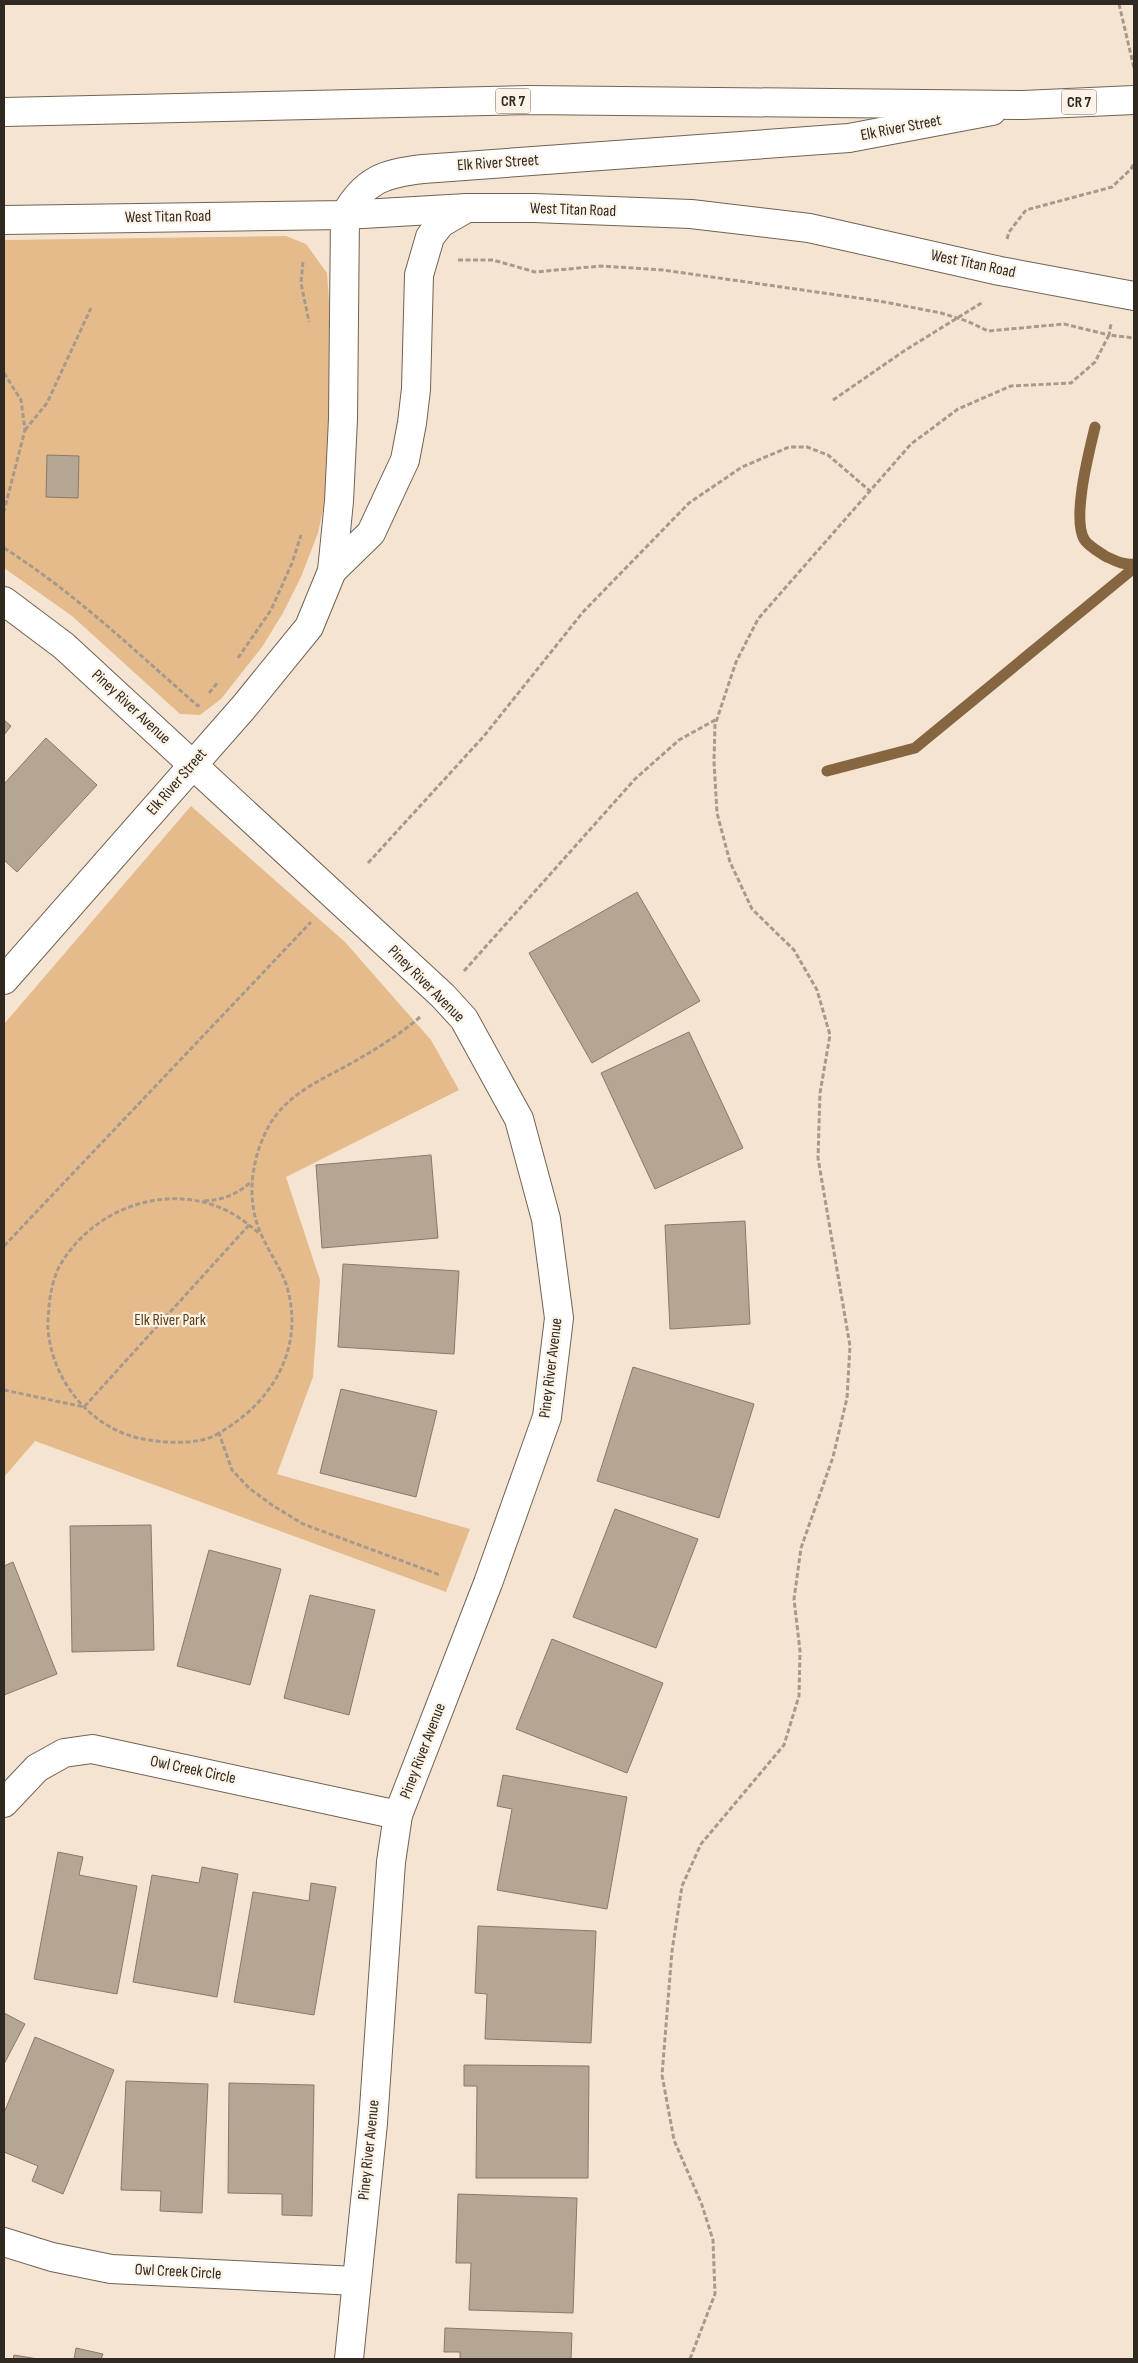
<svg xmlns="http://www.w3.org/2000/svg" width="1138" height="2363" font-family="'Sofia Sans Condensed',sans-serif">
	<style>
		.green { fill: #e5bb8c }
		.lines { fill: none; stroke-linecap: round; stroke-linejoin: round }
		.stream { stroke: #856641; stroke-width: 11 }
		.building { fill: #b5a593; stroke: #897969 }
		.minor-casing { stroke: #716352; stroke-width: 30 }
		.major-casing { stroke: #716352; stroke-width: 30 }
		.path { stroke: #a79a8c; stroke-width: 3; stroke-dasharray: 5 2.5; stroke-linecap: butt }
		.minor { stroke: #fff; stroke-width: 28 }
		.major { stroke: #fff; stroke-width: 28 }
		.labels { text-anchor: middle; dominant-baseline: central; stroke-width: 4.5; stroke-linejoin: round; paint-order: stroke }
		.shield { fill: #fdf3e7; stroke: #6d665d; stroke-width: 1 }
		.shield-label { font-size: 15px; font-weight: bold; fill: #2f2922 }
		.street-label { font-size: 16px; fill: #2f2922; stroke: #fdf3e7 }
		.park-label { font-size: 16px; fill: #5c3d16; stroke: #fdf3e7 }
	</style>
	<rect width="100%" height="100%" fill="#f5e4d1"/>
	<!-- green -->
	<g class="green">
		<path d="M286,236L306,244L327,273L331,326L330,476L318,533L301,577L283,613L262,647L221,699L200,715L180,714L72,616L4,568V240Z"/>
		<path d="M191,806L345,942L431,1040L459,1090L286,1177L320,1280L313,1377L277,1474L470,1529L446,1592L35,1441L4,1477V1024Z"/>
	</g>
	<g class="lines">
		<!-- stream -->
		<g class="stream">
			<path d="M1095,427C1089,452 1072,517 1084,539C1087,545 1099,552 1105,556C1116,561 1122,565 1134,564"/>
			<path d="M827,771L915,748L1134,568"/>
		</g>
	</g>
	<!-- building -->
	<g class="building">
		<path d="M47,455L79,456L78,498L46,497Z"/>
		<path d="M4,720L11,726L4,735Z"/>
		<path d="M46,738L97,785L17,872L4,860V784Z"/>
		<path d="M637,892L700,1001L592,1063L529,953Z"/>
		<path d="M689,1032L743,1148L655,1189L601,1073Z"/>
		<path d="M431,1155L438,1238L322,1248L316,1165Z"/>
		<path d="M745,1221L750,1324L670,1329L665,1225Z"/>
		<path d="M343,1264L459,1271L454,1354L338,1347Z"/>
		<path d="M633,1367L754,1404L719,1518L597,1481Z"/>
		<path d="M341,1389L437,1411L416,1497L320,1473Z"/>
		<path d="M615,1509L698,1539L656,1648L573,1617Z"/>
		<path d="M151,1525L154,1650L72,1652L70,1526Z"/>
		<path d="M209,1550L281,1569L250,1685L177,1666Z"/>
		<path d="M13,1562L57,1674L4,1695V1566Z"/>
		<path d="M310,1595L375,1610L349,1715L284,1698Z"/>
		<path d="M552,1639L663,1683L627,1773L516,1729Z"/>
		<path d="M503,1775L627,1797L607,1909L497,1890L512,1809L497,1806Z"/>
		<path d="M58,1852L83,1857L79,1875L137,1886L117,1994L34,1979Z"/>
		<path d="M202,1867L238,1874L217,1997L133,1982L152,1875L199,1883Z"/>
		<path d="M311,1883L336,1887L314,2015L234,2002L253,1892L309,1901Z"/>
		<path d="M478,1926L596,1931L591,2043L485,2039L487,1994L475,1993Z"/>
		<path d="M4,2013L25,2024L4,2064Z"/>
		<path d="M35,2037L114,2070L63,2194L32,2181L38,2166L4,2152V2113Z"/>
		<path d="M464,2065L589,2066L588,2178H476L477,2086H464Z"/>
		<path d="M126,2081L208,2084L202,2213L160,2211L161,2191L121,2190Z"/>
		<path d="M229,2083L314,2085L312,2216L282,2215V2194L228,2193Z"/>
		<path d="M458,2194L577,2198L573,2313L469,2310L471,2263H456Z"/>
		<path d="M445,2328L572,2333L571,2359H460V2352H444Z"/>
		<path d="M76,2348L103,2354L101,2359H74Z"/>
		<path d="M14,2355L38,2359H13Z"/>
	</g>
	<g class="lines">
		<!-- minor casing -->
		<g class="minor-casing">
			<g id="minor">
				<path d="M332,571L371,533L405,460L412,423L416,389L419,275L430,237L441,223L467,208"/>
				<path d="M4,601L64,646L443,996L464,1019L519,1119L546,1219L559,1318L547,1417L488,1583L398,1815L391,1862L373,2123L349,2359"/>
				<path d="M4,980L243,708L309,627L332,571L339,501L343,419L345,215C364,180 385,173 423,169L849,138L992,111"/>
				<path d="M4,1803L37,1768L64,1753L92,1749L398,1815"/>
				<path d="M4,2242L52,2257L111,2269L356,2281"/>
			</g>
		</g>
		<!-- major casing -->
		<g class="major-casing">
			<g id="major">
				<path d="M4,112L527,100L1023,105L1134,100"/>
				<path d="M4,220L345,215L467,208H534L691,214L809,228L1000,271L1134,296"/>
			</g>
		</g>
		<!-- path -->
		<g class="path">
			<path d="M1119,4L1134,68"/>
			<path d="M1007,239L1009,232L1026,210L1112,187L1131,169L1134,163"/>
			<path d="M458,260H493L535,272L601,266L663,270L879,301L941,313L967,321L988,331L1064,324L1109,335L1111,324"/>
			<path d="M303,262L301,283L309,322"/>
			<path d="M4,373L21,400L25,430L4,511"/>
			<path d="M833,400L904,351L983,302"/>
			<path d="M25,430L47,403L91,308"/>
			<path d="M4,548C75,593 135,651 198,706L200,703"/>
			<path d="M238,658L271,610L292,563L301,535"/>
			<path d="M209,693L218,682"/>
			<path d="M368,863L484,736L583,612L689,503L742,467L789,447H807L828,455L870,491"/>
			<path d="M464,971L635,779L679,740L717,719"/>
			<path d="M420,1017C398,1036 373,1051 348,1065C319,1081 288,1094 270,1124C251,1157 245,1201 262,1236C270,1254 281,1268 287,1287C305,1348 272,1403 219,1433L232,1470L249,1488L272,1505L303,1524L440,1575"/>
			<path d="M204,1201C223,1200 238,1194 252,1181"/>
			<path d="M4,1246L311,922"/>
			<path d="M4,1390L84,1407L249,1225"/>
			<path d="M219,1433C200,1446 160,1443 138,1438C89,1426 52,1380 48,1329C47,1322 49,1313 49,1306C50,1295 53,1280 58,1269C87,1214 156,1184 216,1206C233,1212 247,1223 260,1234"/>
			<path d="M690,2359L715,2294L713,2240L702,2205L674,2140L662,2075L672,1951L682,1886L701,1844L784,1745L799,1696L800,1651L794,1599L801,1548L833,1457L847,1398L850,1346L818,1158L820,1093L830,1035L817,990L794,950L752,909L730,862L717,813L714,761L715,725L736,662L758,619L911,444L958,409L1011,386L1071,383L1095,362L1109,335L1134,338"/>
		</g>
		<!-- minor -->
		<use href="#minor" class="minor"/>
		<!-- major -->
		<use href="#major" class="major"/>
	</g>
	<g class="labels">
		<!-- shield labels -->
		<g class="shield">
			<rect x="495.5" y="88.5" width="35" height="25" rx="4"/>
			<rect x="1061.5" y="89.5" width="35" height="25" rx="4"/>
		</g>
		<g class="shield-label">
			<text x="513" y="101">CR 7</text>
			<text x="1079" y="102">CR 7</text>
		</g>
		<!-- street labels -->
		<g class="street-label">
			<text transform="translate(901 128) rotate(-11)">Elk River Street</text>
			<text transform="translate(498 163) rotate(-4)">Elk River Street</text>
			<text transform="translate(573 210) rotate(2)">West Titan Road</text>
			<text transform="translate(168 217) rotate(-1)">West Titan Road</text>
			<text transform="translate(973 264) rotate(12)">West Titan Road</text>
			<text transform="translate(131 707) rotate(43)">Piney River Avenue</text>
			<text transform="translate(177 782) rotate(-49)">Elk River Street</text>
			<text transform="translate(426 984) rotate(45)">Piney River Avenue</text>
			<text transform="translate(551 1368) rotate(-83)">Piney River Avenue</text>
			<text transform="translate(423 1751) rotate(-69)">Piney River Avenue</text>
			<text transform="translate(193 1770) rotate(12)">Owl Creek Circle</text>
			<text transform="translate(369 2150) rotate(-84)">Piney River Avenue</text>
			<text transform="translate(178 2272) rotate(3)">Owl Creek Circle</text>
		</g>
		<!-- park labels -->
		<g class="park-label">
			<text x="170" y="1320">Elk River Park</text>
		</g>
	</g>
	<!-- border -->
	<rect width="1138" height="2363" fill="none" stroke="#2f2922" stroke-width="10"/>
</svg>
